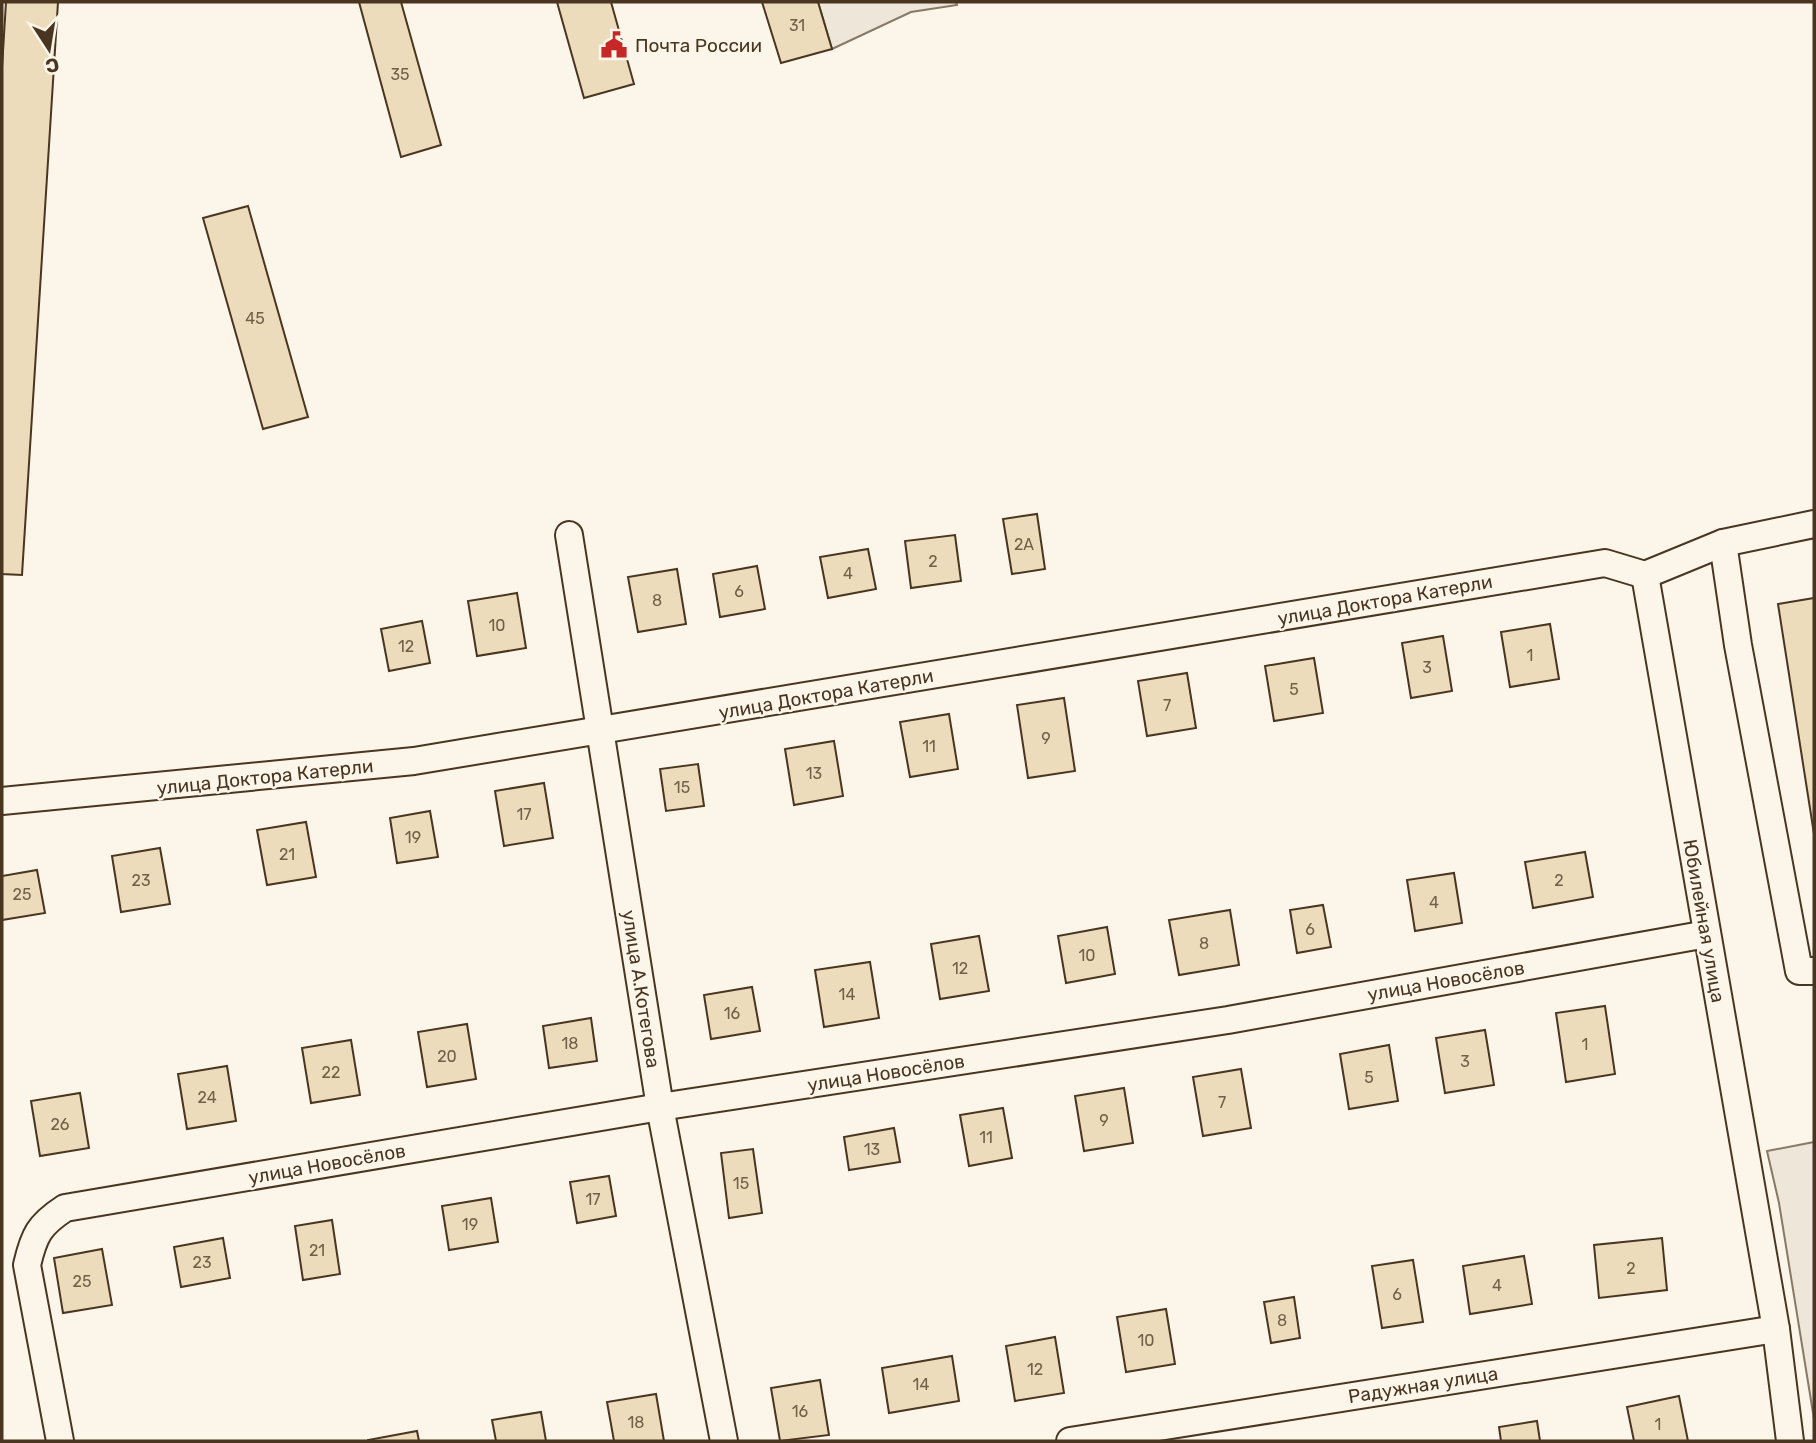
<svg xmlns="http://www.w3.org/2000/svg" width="1816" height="1443" font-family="Rubik,sans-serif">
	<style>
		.green { fill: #ede6d9; stroke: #887966; stroke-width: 2 }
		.building { fill: #ecdcbc; stroke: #4a3520; stroke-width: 2 }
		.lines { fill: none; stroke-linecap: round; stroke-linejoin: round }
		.minor-casing { stroke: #4a3520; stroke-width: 30 }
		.minor { stroke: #fbf6e9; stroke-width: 26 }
		.labels { text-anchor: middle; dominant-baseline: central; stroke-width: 5; stroke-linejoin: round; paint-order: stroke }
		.number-label { font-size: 16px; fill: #725f47 }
		.poi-label { font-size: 19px; fill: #4a3520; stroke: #fbf6e9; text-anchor: start }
		.street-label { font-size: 19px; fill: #4a3520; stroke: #fbf6e9 }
	</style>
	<rect width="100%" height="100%" fill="#fbf6e9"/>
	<!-- green -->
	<g class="green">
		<path d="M818,2H956L957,5L911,12L832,49Z"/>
		<path d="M1814,1142V1419L1779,1203L1767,1151Z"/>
	</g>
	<!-- building -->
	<g class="building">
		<path d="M6,2H58L22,575L2,574V68Z"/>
		<path d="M359,2H401L441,145L401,157Z"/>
		<path d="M557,2H611L634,84L584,98Z"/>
		<path d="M762,2H818L832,49L781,63Z"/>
		<path d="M248,206L308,417L263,429L203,218Z"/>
		<path d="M1037,514L1045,569L1012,574L1003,519Z"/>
		<path d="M955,535L961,581L911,588L905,541Z"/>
		<path d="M868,549L876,589L828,598L820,557Z"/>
		<path d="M757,566L765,609L720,617L713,574Z"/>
		<path d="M677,569L686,624L638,632L628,577Z"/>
		<path d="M517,593L526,648L477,656L468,601Z"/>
		<path d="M1814,598V834L1778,604Z"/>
		<path d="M422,621L430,663L389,671L381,629Z"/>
		<path d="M1550,624L1559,679L1510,687L1501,632Z"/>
		<path d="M1443,636L1452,691L1411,698L1402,643Z"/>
		<path d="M1314,658L1323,713L1274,721L1265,666Z"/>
		<path d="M1187,673L1196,728L1147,736L1138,681Z"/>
		<path d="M1064,698L1075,771L1028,778L1017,705Z"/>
		<path d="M949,714L958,769L910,777L900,722Z"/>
		<path d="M834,741L843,796L794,805L785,749Z"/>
		<path d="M698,764L704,806L666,811L660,769Z"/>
		<path d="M544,783L553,838L504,846L495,791Z"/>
		<path d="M430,811L438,857L397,863L390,818Z"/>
		<path d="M306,822L316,877L267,885L257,830Z"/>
		<path d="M160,848L170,904L121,912L112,856Z"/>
		<path d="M1585,852L1593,897L1533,908L1525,862Z"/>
		<path d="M37,870L45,913L2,920V876Z"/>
		<path d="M1454,873L1462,923L1415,931L1407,880Z"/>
		<path d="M1323,905L1331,947L1297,953L1290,910Z"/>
		<path d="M1230,910L1239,965L1179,975L1169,920Z"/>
		<path d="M1107,927L1115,974L1066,983L1058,936Z"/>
		<path d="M979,936L989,991L940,999L931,944Z"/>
		<path d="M870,962L879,1018L824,1027L815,970Z"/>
		<path d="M752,987L760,1031L711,1039L704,995Z"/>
		<path d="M1605,1006L1615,1074L1566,1082L1556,1013Z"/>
		<path d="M591,1018L597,1061L549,1068L543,1026Z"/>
		<path d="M467,1024L476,1079L427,1087L418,1032Z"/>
		<path d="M1485,1030L1494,1085L1445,1093L1436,1038Z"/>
		<path d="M351,1040L360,1095L311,1103L302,1048Z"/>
		<path d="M1389,1045L1398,1101L1349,1109L1340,1054Z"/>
		<path d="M227,1066L236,1121L187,1129L178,1074Z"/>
		<path d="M1241,1069L1251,1128L1203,1136L1193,1077Z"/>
		<path d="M1124,1088L1133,1143L1084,1151L1075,1096Z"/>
		<path d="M80,1093L89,1148L40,1156L31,1101Z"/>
		<path d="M1003,1108L1012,1158L969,1166L960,1115Z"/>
		<path d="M894,1128L900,1162L849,1170L844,1137Z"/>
		<path d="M753,1149L762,1213L729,1218L721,1153Z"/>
		<path d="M609,1176L616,1216L577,1223L570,1182Z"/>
		<path d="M491,1198L498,1242L449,1250L442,1206Z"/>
		<path d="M332,1220L340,1274L303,1280L295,1226Z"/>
		<path d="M223,1238L230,1278L181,1287L174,1247Z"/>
		<path d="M1662,1238L1667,1290L1599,1298L1594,1245Z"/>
		<path d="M102,1249L112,1305L63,1313L54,1258Z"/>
		<path d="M1524,1256L1532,1304L1470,1314L1463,1266Z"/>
		<path d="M1413,1260L1423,1322L1382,1328L1372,1266Z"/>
		<path d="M1294,1297L1300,1338L1271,1343L1264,1302Z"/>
		<path d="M1166,1309L1175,1364L1126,1372L1117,1317Z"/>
		<path d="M1055,1337L1064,1393L1015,1401L1006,1346Z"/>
		<path d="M952,1356L959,1401L889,1413L882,1368Z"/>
		<path d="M820,1380L829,1435L780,1441L771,1388Z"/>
		<path d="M656,1394L664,1441H614L607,1402Z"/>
		<path d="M1679,1396L1688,1441H1634L1627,1407Z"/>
		<path d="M541,1412L546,1441H496L492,1420Z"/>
		<path d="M1537,1421L1540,1441H1501L1499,1427Z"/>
		<path d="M417,1431L419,1441H368V1440Z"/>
	</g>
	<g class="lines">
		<!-- minor casing -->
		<g class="minor-casing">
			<g id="minor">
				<path d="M569,535L660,1107L724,1441"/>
				<path d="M1723,543L1738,645L1799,971H1814"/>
				<path d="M1645,575L1776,1329L1790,1441"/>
				<path d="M1645,575L1723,543L1814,524"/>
				<path d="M2,801L414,761L1605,563L1645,575"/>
				<path d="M60,1441L27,1265C34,1235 39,1225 65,1208L660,1107L1228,1020L1707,934"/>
				<path d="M1070,1441L1776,1329"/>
			</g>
		</g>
		<!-- minor -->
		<use href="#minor" class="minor"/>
	</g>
	<!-- icons -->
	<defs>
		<g id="civic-bare" transform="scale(2.1)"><path d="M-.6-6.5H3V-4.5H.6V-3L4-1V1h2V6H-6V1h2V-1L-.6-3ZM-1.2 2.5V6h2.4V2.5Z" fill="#c62828" stroke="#fbf6e9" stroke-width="2.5" paint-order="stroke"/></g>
	</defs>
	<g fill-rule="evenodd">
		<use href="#civic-bare" x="614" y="45"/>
	</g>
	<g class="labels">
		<!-- number labels -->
		<g class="number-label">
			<text x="797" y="25">31</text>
			<text x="400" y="74">35</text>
			<text x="255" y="318">45</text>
			<text x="1024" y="544">2А</text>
			<text x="933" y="561">2</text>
			<text x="848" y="573">4</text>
			<text x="739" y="591">6</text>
			<text x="657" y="600">8</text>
			<text x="497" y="625">10</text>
			<text x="406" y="646">12</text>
			<text x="1530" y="655">1</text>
			<text x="1427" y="667">3</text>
			<text x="1294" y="689">5</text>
			<text x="1167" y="705">7</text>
			<text x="1046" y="738">9</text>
			<text x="929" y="746">11</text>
			<text x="814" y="773">13</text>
			<text x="682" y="787">15</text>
			<text x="524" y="814">17</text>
			<text x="413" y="837">19</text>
			<text x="287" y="854">21</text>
			<text x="141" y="880">23</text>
			<text x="1559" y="880">2</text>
			<text x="22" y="894">25</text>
			<text x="1434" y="902">4</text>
			<text x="1310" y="929">6</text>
			<text x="1204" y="943">8</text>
			<text x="1087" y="955">10</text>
			<text x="960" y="968">12</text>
			<text x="847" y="994">14</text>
			<text x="732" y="1013">16</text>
			<text x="570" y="1043">18</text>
			<text x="1585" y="1044">1</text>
			<text x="447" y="1056">20</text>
			<text x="1465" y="1061">3</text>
			<text x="331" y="1072">22</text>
			<text x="1369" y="1077">5</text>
			<text x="207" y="1097">24</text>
			<text x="1222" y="1102">7</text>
			<text x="1104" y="1120">9</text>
			<text x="60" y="1124">26</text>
			<text x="986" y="1137">11</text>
			<text x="872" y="1149">13</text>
			<text x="741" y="1183">15</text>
			<text x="593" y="1199">17</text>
			<text x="470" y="1224">19</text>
			<text x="317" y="1250">21</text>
			<text x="202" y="1262">23</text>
			<text x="1631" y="1268">2</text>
			<text x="82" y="1281">25</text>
			<text x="1497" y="1285">4</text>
			<text x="1397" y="1294">6</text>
			<text x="1282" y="1320">8</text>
			<text x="1146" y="1340">10</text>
			<text x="1035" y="1369">12</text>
			<text x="921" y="1384">14</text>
			<text x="800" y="1411">16</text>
			<text x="636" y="1422">18</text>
			<text x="1658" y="1424">1</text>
		</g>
		<!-- poi labels -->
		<g class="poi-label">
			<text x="635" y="45">Почта России</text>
		</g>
		<!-- street labels -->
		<g class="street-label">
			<text transform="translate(1385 600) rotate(-10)">улица Доктора Катерли</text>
			<text transform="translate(826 694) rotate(-10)">улица Доктора Катерли</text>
			<text transform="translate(265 777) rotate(-6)">улица Доктора Катерли</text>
			<text transform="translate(1704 921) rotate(80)">Юбилейная улица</text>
			<text transform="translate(1446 981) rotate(-10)">улица Новосёлов</text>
			<text transform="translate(641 989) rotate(81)">улица А.Котегова</text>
			<text transform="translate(886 1073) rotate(-9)">улица Новосёлов</text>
			<text transform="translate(327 1164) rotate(-10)">улица Новосёлов</text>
			<text transform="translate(1423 1385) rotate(-9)">Радужная улица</text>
		</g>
	</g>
	<!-- border -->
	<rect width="1816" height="1443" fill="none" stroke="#4a3520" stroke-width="7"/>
	<!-- north arrow -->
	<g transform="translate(49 49) rotate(168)" stroke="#fbf6e9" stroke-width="5" paint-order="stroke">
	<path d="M0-5L12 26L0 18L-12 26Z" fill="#4a3520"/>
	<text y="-10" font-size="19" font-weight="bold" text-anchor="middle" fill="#4a3520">С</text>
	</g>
</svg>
